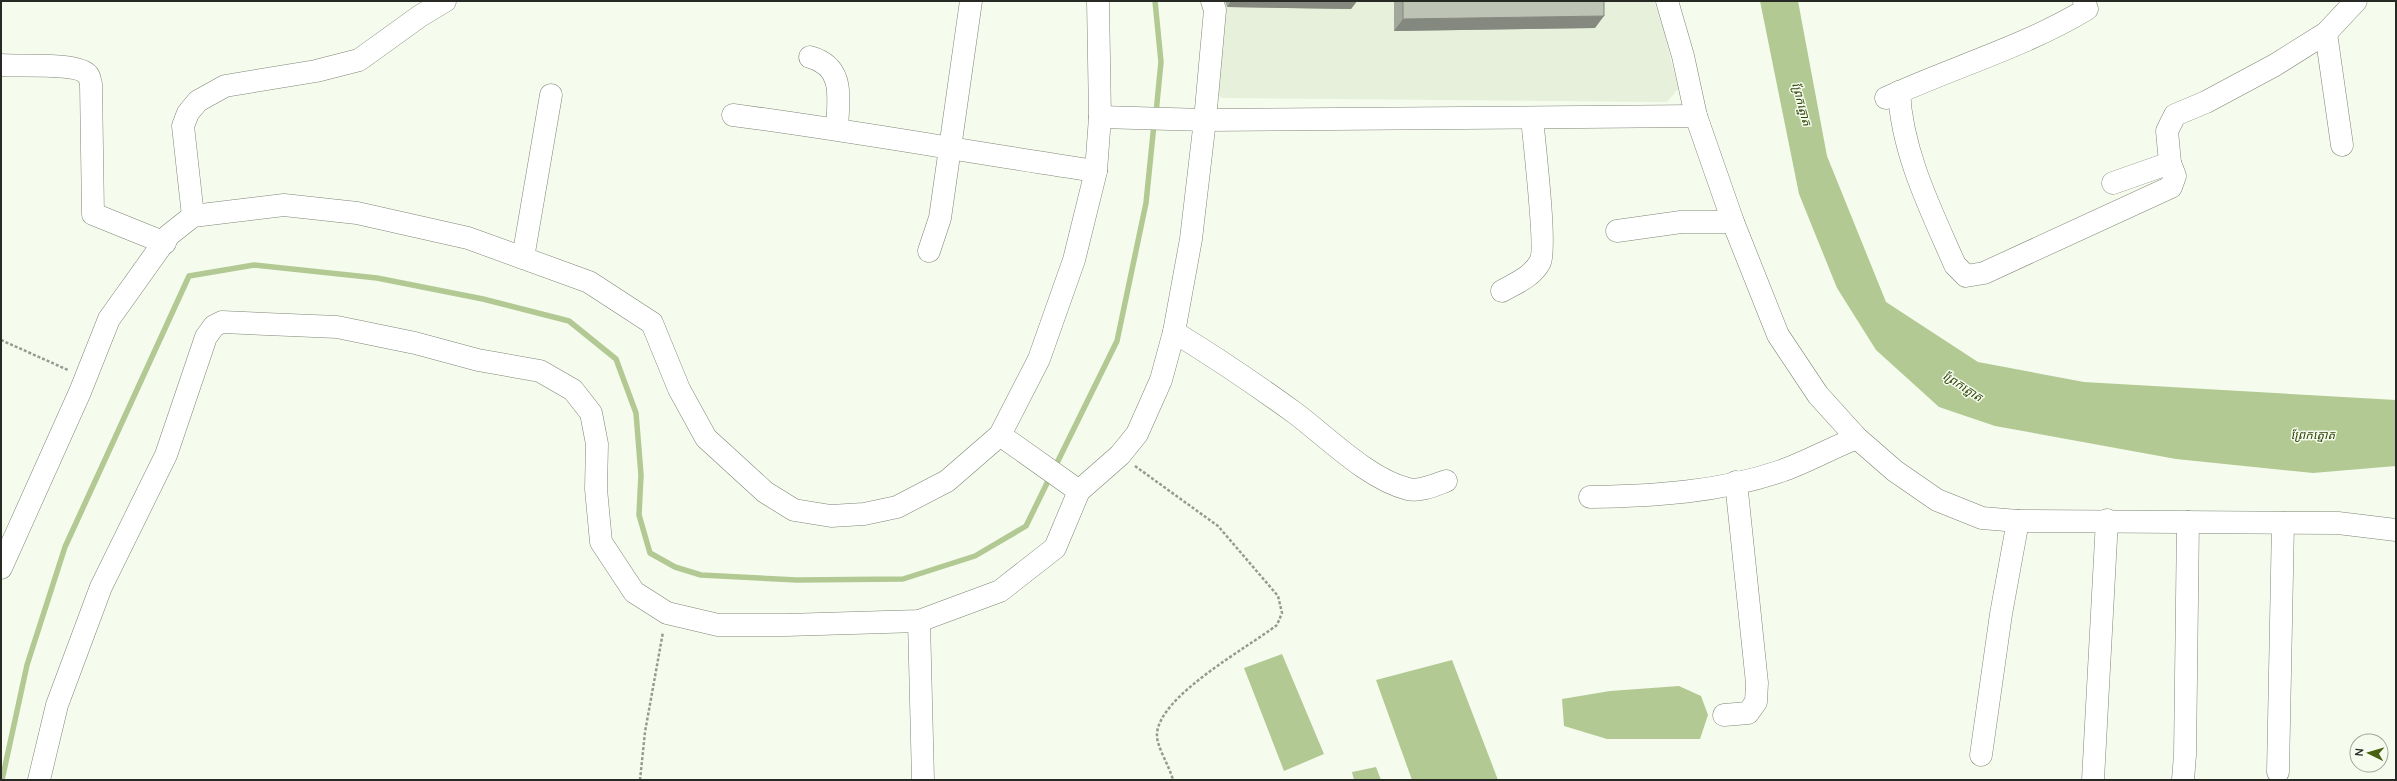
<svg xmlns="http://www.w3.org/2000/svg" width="2397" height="781" font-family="Manrope,'Noto Sans Khmer',sans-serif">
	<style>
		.built { fill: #e7f0da }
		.water { fill: #b3c993 }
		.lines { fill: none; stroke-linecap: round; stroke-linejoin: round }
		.stream { stroke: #b3c993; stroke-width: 5.5 }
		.minor-casing { stroke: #7f8577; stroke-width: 23 }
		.path { stroke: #959b90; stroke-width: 2.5; stroke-dasharray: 3 2; stroke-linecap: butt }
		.minor { stroke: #fff; stroke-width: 22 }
		.wall { fill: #a3a89c }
		.shaded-wall { fill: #84887f }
		.building { fill: #bdc3b5; stroke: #84887f }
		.labels { text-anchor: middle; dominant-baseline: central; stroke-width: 3; stroke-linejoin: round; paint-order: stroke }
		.water-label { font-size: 12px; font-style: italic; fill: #33460b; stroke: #f5fced }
	</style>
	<rect width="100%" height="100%" fill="#f5fced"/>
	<!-- built -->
	<path class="built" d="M1217,1H1654L1663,28L1678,89L1667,102L1222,98L1214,91Z"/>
	<!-- water -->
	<g class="water">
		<path d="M1760,1H1798L1827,156L1886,302L1978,362L2084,382L2396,400V466L2313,473L2176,459L1995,426L1939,407L1876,350L1837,288L1799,194Z"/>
		<path d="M1282,654L1324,754L1284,771L1244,668Z"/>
		<path d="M1452,660L1498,780H1412L1376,680Z"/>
		<path d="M1679,686L1701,696L1708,715L1700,739H1607L1564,726L1562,699L1610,691Z"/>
		<path d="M1376,767L1381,780H1354L1352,772Z"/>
	</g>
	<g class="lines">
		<!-- stream -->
		<g class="stream">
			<path d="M1155,1L1161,62L1156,113"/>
			<path d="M1054,469L1117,341L1146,203L1154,124"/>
			<path d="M2,780L27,665L65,547L189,276L254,265L377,278L483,299L569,321L616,359L636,413L641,475L639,515L650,553L675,567L701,575L797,580L903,579L975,556L1026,526L1050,477"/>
		</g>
		<!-- minor casing -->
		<g class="minor-casing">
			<g id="minor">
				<path d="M1667,1L1683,56L1696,116"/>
				<path d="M2326,33L2342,145"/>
				<path d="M810,57C846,67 838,99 837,129"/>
				<path d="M1,65C18,67 78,62 88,75C90,77 90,82 91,84L93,214L165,243"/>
				<path d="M1899,92C1902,153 1931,210 1955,265L1966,276L1984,273L2171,187L2175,176L2170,163"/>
				<path d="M1886,98C1953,67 2024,47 2087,9L2084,1"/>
				<path d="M733,115C855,131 975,153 1096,171"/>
				<path d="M1100,117L1205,120L1696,116L1733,222L1778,335L1818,395L1857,438L1895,471L1937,500L1982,518L2018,521L2338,523L2396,530"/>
				<path d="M2113,183L2170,163L2167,131L2175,115L2206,102L2275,65L2326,33L2356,1"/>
				<path d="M193,216L183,126L188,113L198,101L225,86L316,71L359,60L420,16L445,1"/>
				<path d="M1617,231L1681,222H1733"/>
				<path d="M929,251L940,218L971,1"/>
				<path d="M523,258L551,95"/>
				<path d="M1502,291C1516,283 1532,277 1540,262C1547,250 1534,140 1532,118"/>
				<path d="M1174,332C1215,357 1255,384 1295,413C1327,437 1368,479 1408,489C1420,492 1435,485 1446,481"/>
				<path d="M1000,435L1079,491"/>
				<path d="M1590,497C1654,496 1720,492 1781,471C1807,462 1831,448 1857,438"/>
				<path d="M1,568L80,392L109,319L169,235L193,216L284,205L357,213L468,238L589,282L652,323L679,389L706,438L765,492L794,510L831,516L864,514L897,507L947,481L1000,435L1039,359L1074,260L1096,171L1100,117L1098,1"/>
				<path d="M919,621L923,780"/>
				<path d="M1724,715L1748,713L1756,702L1757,683L1736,482"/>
				<path d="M1981,755L2001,614L2018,521"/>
				<path d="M2278,772L2283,523"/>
				<path d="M39,780L57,705L101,587L166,455L206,337L214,326L222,322L337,327L415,343L478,360L540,371L573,390L591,413L597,444L596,489L601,542L634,592L667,613L718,625H786L919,621L1000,591L1055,548L1079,491L1120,455L1137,434L1161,380L1174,332L1191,239L1205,120L1215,10L1212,1"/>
				<path d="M2093,780L2107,520"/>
				<path d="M2183,780L2185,755L2188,522"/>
			</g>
		</g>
		<!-- path -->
		<g class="path">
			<path d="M1,340L68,370"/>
			<path d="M1135,466L1218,526L1278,596L1282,613L1277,625C1247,648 1159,696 1157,734C1156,746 1170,767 1173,780"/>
			<path d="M640,780L645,732L663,632"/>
		</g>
		<!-- minor -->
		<use href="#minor" class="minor"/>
	</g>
	<!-- wall -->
	<g class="wall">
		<path d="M1225,1H1357L1351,9L1227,7Z"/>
		<path d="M1394,1H1604L1595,28L1394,31Z"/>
	</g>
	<!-- shaded-wall -->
	<g class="shaded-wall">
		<path d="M1231,1H1357L1351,9L1227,7Z"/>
		<path d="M1604,16L1595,28L1394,31L1403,19Z"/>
	</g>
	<!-- building -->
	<path class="building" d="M1403,1H1604V16L1403,19Z"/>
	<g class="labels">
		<!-- water labels -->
		<g class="water-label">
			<text transform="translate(1802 104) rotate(75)">ព្រែកត្នោត</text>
			<text transform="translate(1963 386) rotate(33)">ព្រែកត្នោត</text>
			<text x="2313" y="434">ព្រែកត្នោត</text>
		</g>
	</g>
	<!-- border -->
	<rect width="2397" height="781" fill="none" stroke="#272a24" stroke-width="4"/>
	<!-- north arrow -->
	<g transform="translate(2369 753) rotate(275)"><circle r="19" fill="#f5fced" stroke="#a3a89d"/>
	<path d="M0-3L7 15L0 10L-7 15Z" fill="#486110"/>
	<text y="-6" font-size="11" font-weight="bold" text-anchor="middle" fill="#272a24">N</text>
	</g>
</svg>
